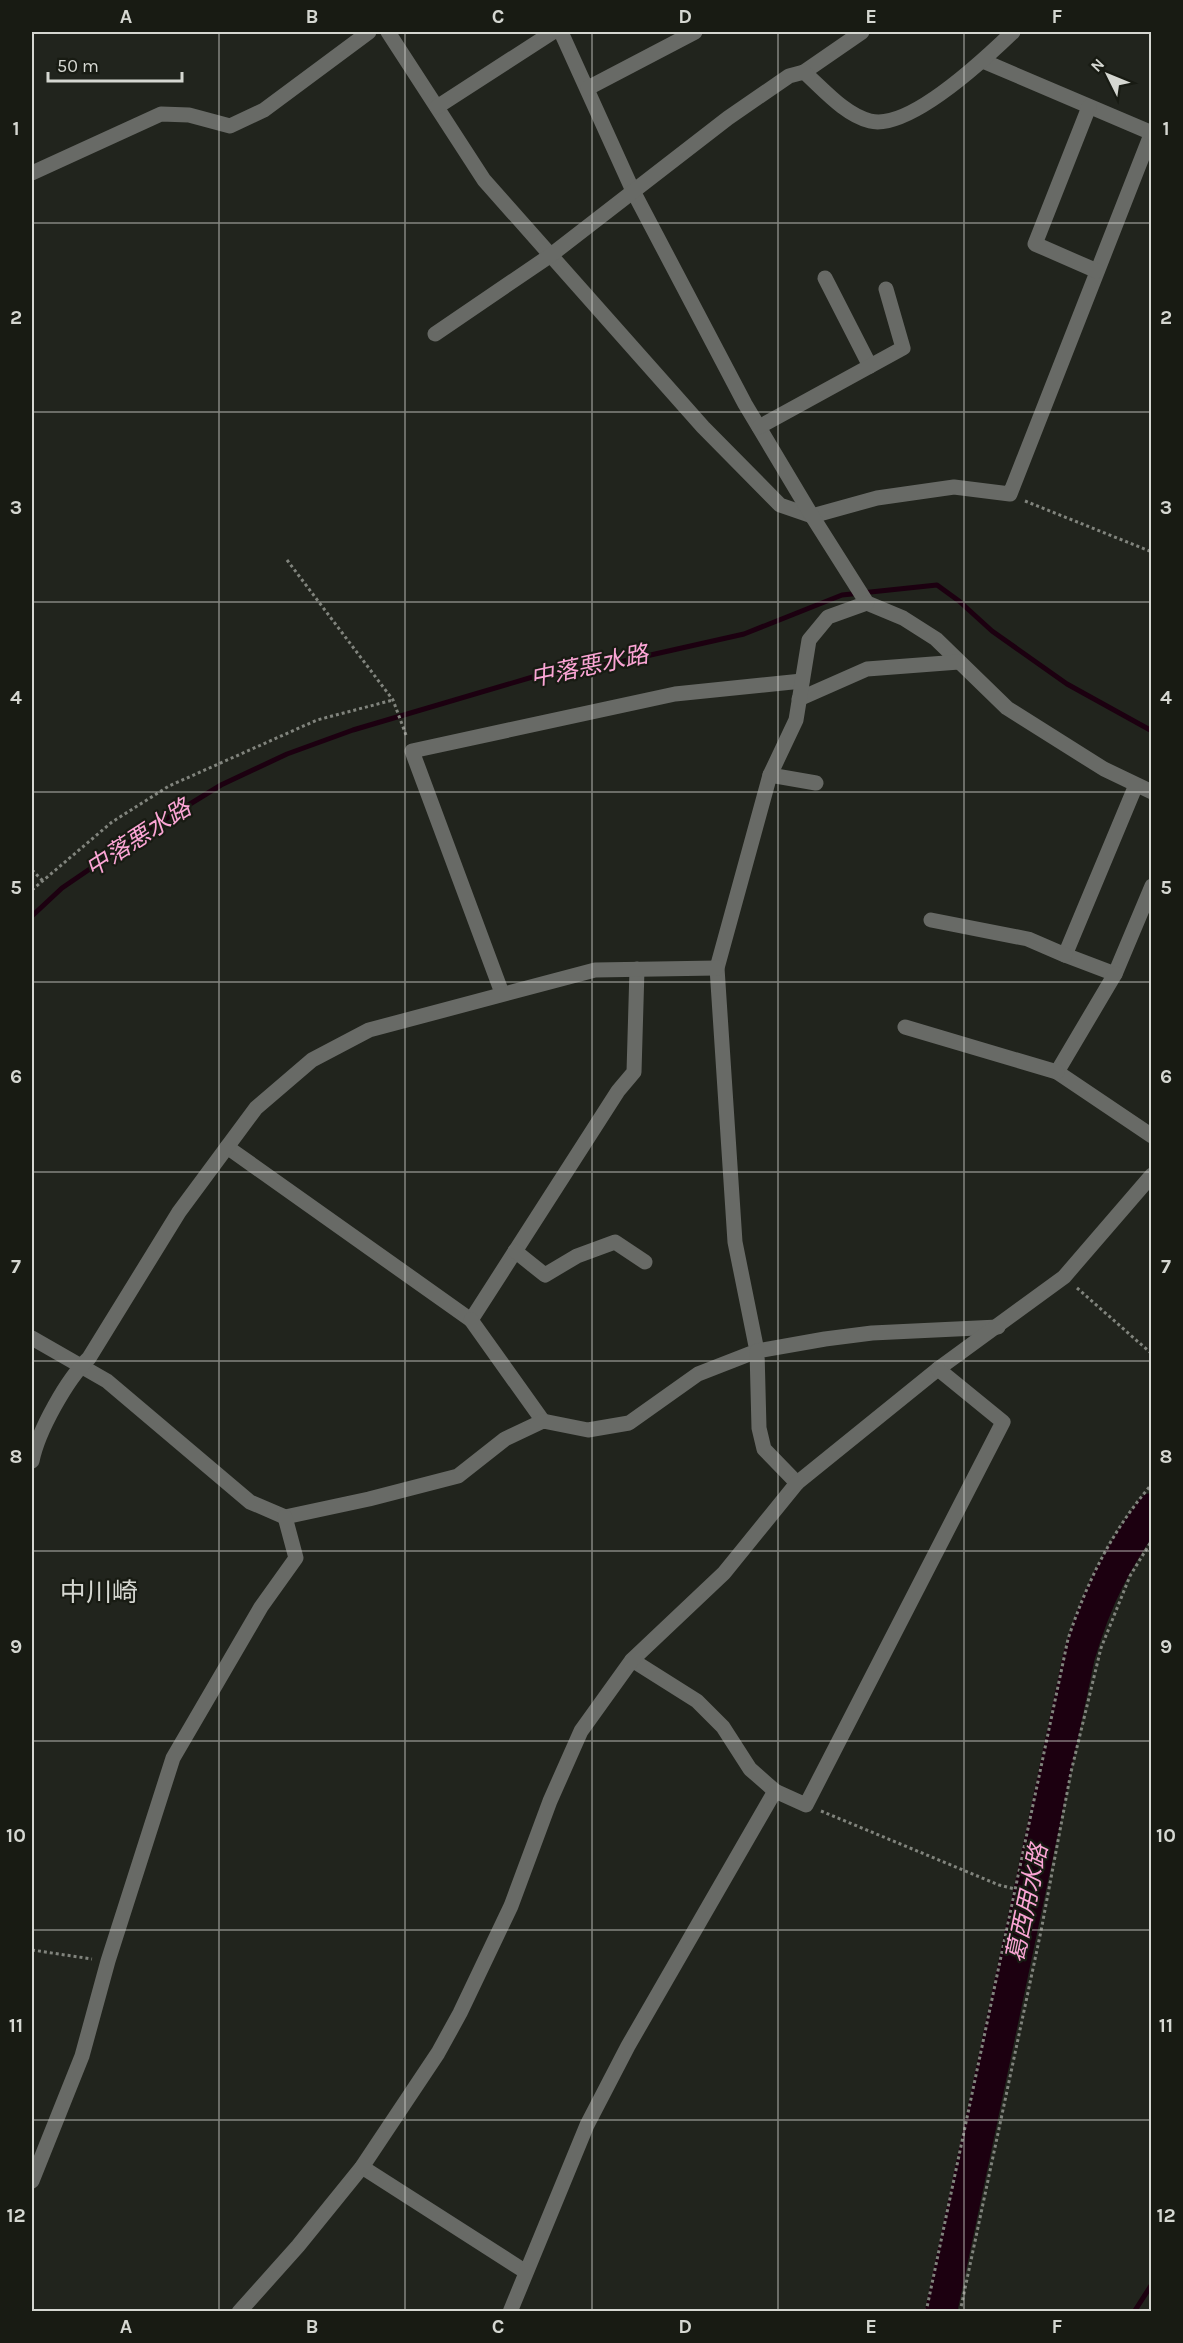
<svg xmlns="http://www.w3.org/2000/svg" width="1183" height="2343" font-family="Karla,'Noto Sans JP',sans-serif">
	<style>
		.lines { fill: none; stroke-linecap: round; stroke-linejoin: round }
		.stream { stroke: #1c0010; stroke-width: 5 }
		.river { stroke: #1c0010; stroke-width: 32 }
		.path { stroke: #81847d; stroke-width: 3; stroke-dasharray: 3 3; stroke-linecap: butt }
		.minor { stroke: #686a66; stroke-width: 15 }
		.grid { fill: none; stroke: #d5d7d1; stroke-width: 1.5; stroke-opacity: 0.55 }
		.labels { text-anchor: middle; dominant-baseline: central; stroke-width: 4.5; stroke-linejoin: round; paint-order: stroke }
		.water-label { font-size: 24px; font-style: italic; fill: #fba5d5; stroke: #181b13 }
		.quarter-label { font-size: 26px; fill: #d5d7d1; stroke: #181b13 }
		.neatline { fill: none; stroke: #d5d7d1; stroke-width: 2 }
		.grid-label { font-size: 20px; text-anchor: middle; font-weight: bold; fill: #d5d7d1 }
	</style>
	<rect width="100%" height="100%" fill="#21241d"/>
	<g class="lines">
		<!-- stream -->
		<g class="stream">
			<path d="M32,916L62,888L141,834L221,785L287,754L353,730L536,676L615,663L744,634L842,595L937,585L959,601L992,631L1067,684L1152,731"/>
			<path d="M1134,2312L1152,2284"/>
		</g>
		<!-- river -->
		<path class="river" d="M941,2312L1079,1656C1096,1598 1116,1559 1152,1509"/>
		<!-- path -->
		<g class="path">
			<path d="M1025,501L1152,552"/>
			<path d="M287,560L393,700L406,735"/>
			<path d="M32,870L43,881"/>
			<path d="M32,890L112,822L169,786L317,720L393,700"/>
			<path d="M1077,1288L1152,1354"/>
			<path d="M821,1811L999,1885L1015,1889"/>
			<path d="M32,1950L92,1959"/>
			<path d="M926,2312L1068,1639C1087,1582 1112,1530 1152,1484"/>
			<path d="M960,2312L1041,1931L1071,1772L1101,1648L1130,1576L1152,1540"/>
		</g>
		<!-- minor -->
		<g class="minor">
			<path d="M388,32L484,180L703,427L780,505L812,516L877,498L954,487L1010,494L1152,132"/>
			<path d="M561,32L633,191L745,404L812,516L867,603L903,618L936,639L1007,708L1104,769L1152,792"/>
			<path d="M983,61L1152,133"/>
			<path d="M804,72L862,32"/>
			<path d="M588,88L695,32"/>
			<path d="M437,107L553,32"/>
			<path d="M1089,107L1035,244L1097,271"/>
			<path d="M32,173L161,114L189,115L230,126L264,110L369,32"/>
			<path d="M825,278L870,366"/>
			<path d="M435,334L551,255L728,118L789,76L804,72C823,89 845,115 870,121C909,131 986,58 1013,32"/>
			<path d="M759,427L903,348L886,289"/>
			<path d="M799,699L867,669L959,662"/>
			<path d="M770,775L816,783"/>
			<path d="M1136,785L1065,955L1115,974L1152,886"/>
			<path d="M931,920L1028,939L1065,955"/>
			<path d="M1115,974L1057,1072L1152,1136"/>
			<path d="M502,993L412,751L675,694L802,681"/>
			<path d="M905,1027L1057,1072"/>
			<path d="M227,1147L471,1320L618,1091L634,1072L637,969"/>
			<path d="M515,1251L545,1275L577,1256L615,1242L645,1262"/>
			<path d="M471,1320L543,1421"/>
			<path d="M32,1338L107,1381L250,1502L285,1517L369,1499L458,1476L505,1439L543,1421L588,1430L629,1423L698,1374L757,1351L735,1242L717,968L770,775L796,720L809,640L828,617L867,603"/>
			<path d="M32,1461C38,1431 67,1379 89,1358L179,1212L256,1108L312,1060L369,1030L595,970L717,968"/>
			<path d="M797,1483L764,1449L759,1428L757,1351L825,1339L872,1333L998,1327"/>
			<path d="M632,1660L697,1701L723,1727L750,1769L775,1791"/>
			<path d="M362,2167L526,2272"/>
			<path d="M32,2181L82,2056L108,1961L173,1758L261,1607L296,1558L285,1517"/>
			<path d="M239,2312L298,2246L362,2167L438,2053L460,2013L511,1906L550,1801L581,1731L632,1660L724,1573L797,1483L938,1369L1064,1277L1152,1175"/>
			<path d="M510,2312L587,2125L628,2046L775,1791L806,1805L1003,1422L938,1369"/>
		</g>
	</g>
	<!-- grid -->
	<path class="grid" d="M219,32V2312M405,32V2312M592,32V2312M778,32V2312M964,32V2312M32,223H1152M32,412H1152M32,602H1152M32,792H1152M32,982H1152M32,1172H1152M32,1361H1152M32,1551H1152M32,1741H1152M32,1930H1152M32,2120H1152"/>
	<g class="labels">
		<!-- water labels -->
		<g class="water-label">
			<text transform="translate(589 666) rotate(-12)">中落悪水路</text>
			<text transform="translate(138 838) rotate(-33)">中落悪水路</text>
			<text transform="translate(1027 1903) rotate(-78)">葛西用水路</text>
		</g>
		<!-- quarter labels -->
		<g class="quarter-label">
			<text x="99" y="1592">中川崎</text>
		</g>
	</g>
	<!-- border -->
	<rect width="1183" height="2343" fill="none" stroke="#181b13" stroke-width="66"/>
	<!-- north arrow -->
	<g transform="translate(1108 75) rotate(313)" stroke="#181b13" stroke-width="4.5" paint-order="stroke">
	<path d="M0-4.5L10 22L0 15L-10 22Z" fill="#d5d7d1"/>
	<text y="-9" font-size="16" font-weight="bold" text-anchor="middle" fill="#d5d7d1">N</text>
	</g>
	<!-- scale -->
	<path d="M48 72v9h134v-9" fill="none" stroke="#d5d7d1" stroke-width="3"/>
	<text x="57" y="72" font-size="18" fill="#d5d7d1" stroke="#181b13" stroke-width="4.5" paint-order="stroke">50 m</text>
	<rect x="33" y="33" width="1117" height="2277" class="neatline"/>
	<g class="grid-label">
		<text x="126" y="23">A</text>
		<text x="312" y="23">B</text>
		<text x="498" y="23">C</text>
		<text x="685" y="23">D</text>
		<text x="871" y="23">E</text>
		<text x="1057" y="23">F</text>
		<text x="16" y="135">1</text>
		<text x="1166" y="135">1</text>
		<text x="16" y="324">2</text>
		<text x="1166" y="324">2</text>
		<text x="16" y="514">3</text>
		<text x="1166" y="514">3</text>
		<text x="16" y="704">4</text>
		<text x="1166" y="704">4</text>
		<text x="16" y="894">5</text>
		<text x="1166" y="894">5</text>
		<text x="16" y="1083">6</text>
		<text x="1166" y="1083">6</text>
		<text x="16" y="1273">7</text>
		<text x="1166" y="1273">7</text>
		<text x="16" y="1463">8</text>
		<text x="1166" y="1463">8</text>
		<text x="16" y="1653">9</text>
		<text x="1166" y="1653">9</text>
		<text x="16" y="1842">10</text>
		<text x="1166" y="1842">10</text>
		<text x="16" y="2032">11</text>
		<text x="1166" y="2032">11</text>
		<text x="16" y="2222">12</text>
		<text x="1166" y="2222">12</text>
		<text x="126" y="2333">A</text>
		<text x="312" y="2333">B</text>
		<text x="498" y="2333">C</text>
		<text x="685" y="2333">D</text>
		<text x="871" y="2333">E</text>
		<text x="1057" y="2333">F</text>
	</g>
</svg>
